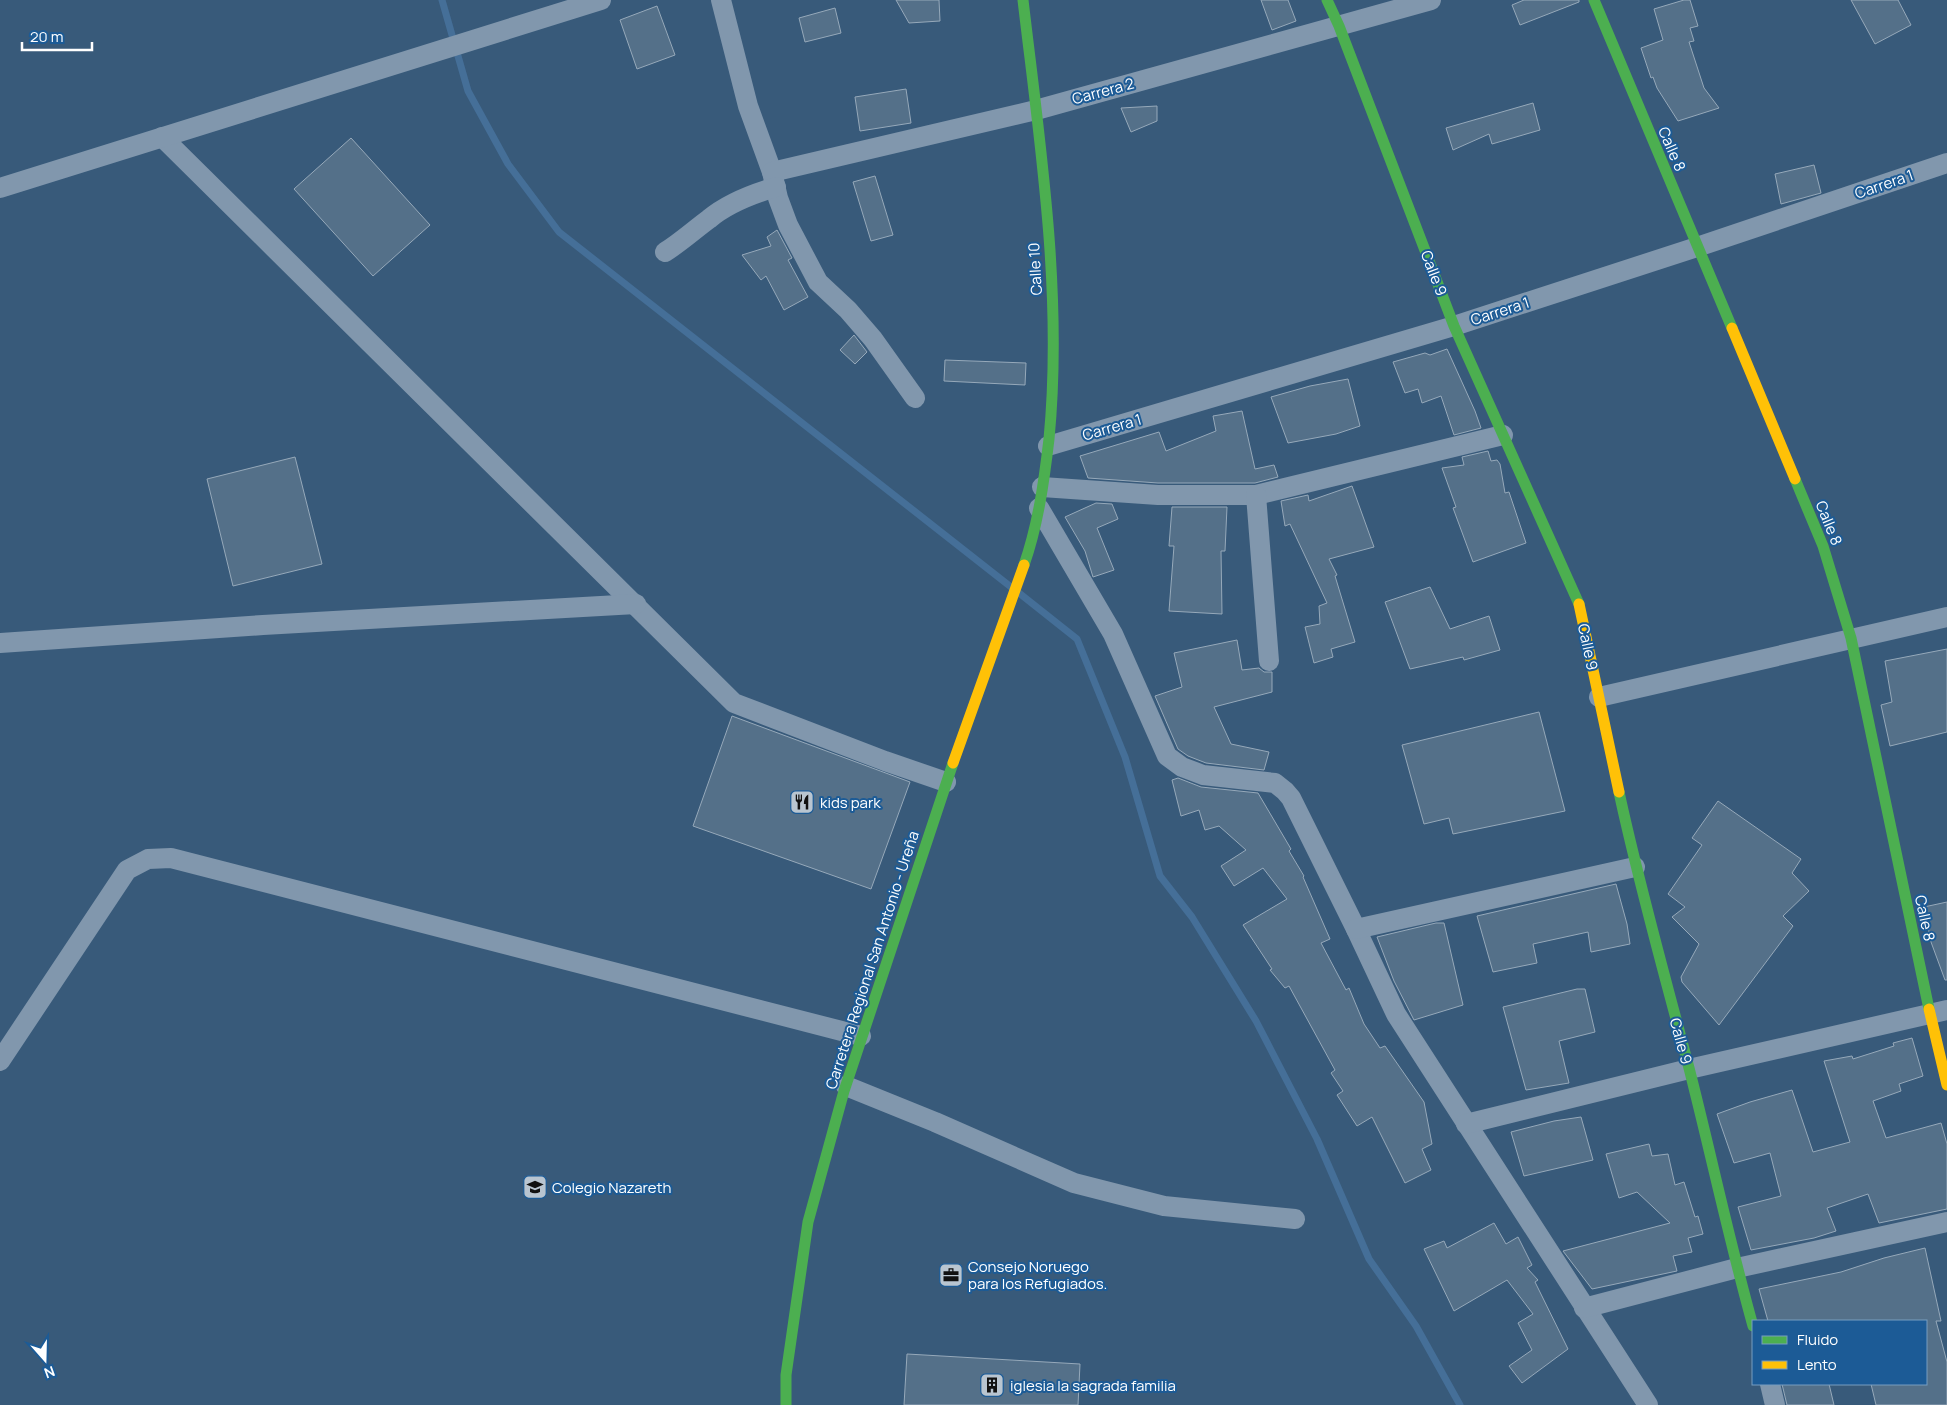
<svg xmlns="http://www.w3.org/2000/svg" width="1947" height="1405" font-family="Manrope,sans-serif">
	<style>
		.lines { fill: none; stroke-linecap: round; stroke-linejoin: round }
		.stream { stroke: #456f98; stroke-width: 7 }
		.building { fill: #547089; stroke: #96a9ba }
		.street { stroke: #8197ad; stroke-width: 20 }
		.fast { stroke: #4caf50; stroke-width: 11 }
		.slow { stroke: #ffc107; stroke-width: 11 }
		.labels { text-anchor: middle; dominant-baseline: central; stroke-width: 4; stroke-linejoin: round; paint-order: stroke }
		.street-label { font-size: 15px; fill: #fff; stroke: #1c5b96 }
		.poi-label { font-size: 15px; fill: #fff; stroke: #1c5b96; text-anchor: start }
	</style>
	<rect width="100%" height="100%" fill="#385a7a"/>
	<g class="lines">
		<!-- stream -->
		<g class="stream">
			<path d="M442,0L468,91L508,164L559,232L1011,587"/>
			<path d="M1019,593L1077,639L1125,757L1160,876L1192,917L1256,1021L1317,1139L1369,1259L1416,1326L1460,1405"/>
		</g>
	</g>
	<!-- building -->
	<g class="building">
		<path d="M896,0H939L940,21L909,23Z"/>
		<path d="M1261,0H1288L1296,21L1272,30Z"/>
		<path d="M1524,0H1579V2L1520,25L1512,5Z"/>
		<path d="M1684,0H1690L1698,26L1690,28L1694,41L1689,42L1704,88L1719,108L1678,121L1657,88L1653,77L1651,78L1641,48L1663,40L1654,9Z"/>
		<path d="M1851,0H1898L1911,25L1875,44Z"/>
		<path d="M657,6L675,55L637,69L620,20Z"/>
		<path d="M835,8L841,33L805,42L799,18Z"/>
		<path d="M906,89L911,123L860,131L855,97Z"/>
		<path d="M1533,103L1540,130L1492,144L1489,134L1453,150L1446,128Z"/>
		<path d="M1157,106V121L1131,132L1121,108Z"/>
		<path d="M351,138L430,225L373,276L294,189Z"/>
		<path d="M1814,165L1821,193L1781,204L1775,174Z"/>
		<path d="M875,176L893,235L871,241L853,182Z"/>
		<path d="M777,230L792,258L788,260L808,297L784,310L766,276L761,280L742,255L771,246L767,237Z"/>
		<path d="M854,335L867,352L855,364L840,350Z"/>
		<path d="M1447,349L1475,411L1481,428L1454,435L1441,396L1422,403L1418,389L1405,393L1393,362L1425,353L1430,355Z"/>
		<path d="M945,360L1026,363L1025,385L944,381Z"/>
		<path d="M1348,379L1360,426L1336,434L1288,443L1271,397L1310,386Z"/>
		<path d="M1242,411L1255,469L1274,465L1278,477L1255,483H1158L1088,478L1080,456L1159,432L1166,451L1216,431L1213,416Z"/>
		<path d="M1488,451L1491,461L1497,460L1500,464L1505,493L1509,492L1526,543L1473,562L1453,508L1456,507L1442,468L1464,465L1462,457Z"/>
		<path d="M295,457L322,564L233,586L207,479Z"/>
		<path d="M1352,486L1374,547L1329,559L1337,575L1335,576L1355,642L1331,649L1333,657L1314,663L1305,627L1320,624L1319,606L1327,603L1290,524L1285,526L1281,501L1308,495L1309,501Z"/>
		<path d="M1096,503L1112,504L1118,519L1097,528L1114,570L1093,577L1085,551L1065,517Z"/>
		<path d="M1172,507H1227L1225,551H1221L1222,614L1169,611L1174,546H1169Z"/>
		<path d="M1430,587L1450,629L1489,616L1500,650L1464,660L1463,657L1410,669L1385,602Z"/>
		<path d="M1237,640L1242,670L1259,668L1264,672H1272V692L1214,707L1231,744L1269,752L1264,770L1206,763L1188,756L1178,749L1155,696L1182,687L1174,653Z"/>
		<path d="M1947,649V732L1890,746L1881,705L1892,702L1885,661Z"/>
		<path d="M1539,712L1565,811L1453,834L1449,818L1424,824L1402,745Z"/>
		<path d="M732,716L910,782L871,889L693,826Z"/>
		<path d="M1178,778L1201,787L1258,793L1291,849L1289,851L1304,876L1303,877L1330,939L1321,943L1346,990L1349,988L1364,1024L1380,1048L1385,1046L1424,1102L1432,1144L1422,1149L1431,1170L1405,1183L1372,1117L1357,1126L1337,1095L1343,1091L1331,1073L1335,1070L1289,986L1285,988L1270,970L1272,969L1243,925L1287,899L1263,868L1234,886L1221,866L1246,850L1219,826L1205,830L1199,810L1181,816L1172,780Z"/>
		<path d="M1718,801L1801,859L1792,873L1809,891L1783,916L1793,926L1719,1025L1682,982L1681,977L1699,944L1672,917L1685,907L1668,894L1702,845L1692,838Z"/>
		<path d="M1616,884L1627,924L1630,944L1591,952L1588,932L1533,944L1537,963L1493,972L1477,916Z"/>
		<path d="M1947,902V980H1945L1931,942L1924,907Z"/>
		<path d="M1436,923H1444L1463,1005L1414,1020L1394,981L1377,937Z"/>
		<path d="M1577,989H1585L1595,1032L1559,1041L1569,1083L1526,1090L1503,1007Z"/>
		<path d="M1912,1038L1923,1076L1899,1084L1901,1091L1873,1101L1886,1138L1941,1123L1947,1144V1209L1879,1223L1868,1194L1827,1208L1836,1231L1814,1238L1751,1250L1738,1207L1781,1196L1770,1153L1734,1163L1717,1114L1750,1102L1792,1090L1813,1152L1850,1142L1824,1061L1852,1056L1853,1059L1894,1046L1893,1043Z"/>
		<path d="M1581,1117L1593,1160L1524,1176L1511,1132L1554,1121Z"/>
		<path d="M1649,1144L1652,1156L1668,1154L1675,1185L1684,1182L1695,1217L1698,1216L1703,1234L1688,1238L1692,1252L1673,1256L1677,1271L1592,1289L1563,1251L1670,1223L1637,1192L1619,1198L1606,1154Z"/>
		<path d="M1494,1223L1506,1244L1518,1237L1532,1265L1527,1268L1538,1280L1535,1282L1568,1349L1522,1383L1509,1366L1532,1350L1518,1323L1533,1314L1507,1280L1454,1311L1424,1249L1444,1241L1447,1248Z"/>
		<path d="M1925,1248L1941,1321H1936L1947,1362V1405H1876L1871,1384H1926V1321H1768L1759,1289L1841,1272L1884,1258Z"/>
		<path d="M907,1354L1080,1364L1078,1405H904Z"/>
		<path d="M1782,1384H1829L1834,1405H1787Z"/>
	</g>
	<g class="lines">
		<!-- street -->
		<g class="street">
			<path d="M721,0L748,106L772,172L778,198L788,225L818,282L848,310L873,339L915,398"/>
			<path d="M162,137L734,703L885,761L946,782"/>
			<path d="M772,172L1036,110L1431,0"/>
			<path d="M0,188L601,0"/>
			<path d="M665,252C681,242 694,230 709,219C728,203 752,194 776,187"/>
			<path d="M1048,446L1454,326L1697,247L1947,163"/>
			<path d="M1042,487L1158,495H1256L1503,435"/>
			<path d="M1256,495L1269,661"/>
			<path d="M1039,508L1113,634L1167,756L1182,767L1203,775L1275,783L1285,791L1291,798L1356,929L1396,1014L1648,1405"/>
			<path d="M0,643L263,625L636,604"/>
			<path d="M1599,697L1947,617"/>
			<path d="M1356,929L1635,867"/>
			<path d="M0,1061L127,870L148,859L171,858L861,1036"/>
			<path d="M846,1086L935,1122L1074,1183L1164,1206L1295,1219"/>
			<path d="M1466,1124L1689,1069L1947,1010"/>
			<path d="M1584,1308L1737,1268L1947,1222"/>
			<path d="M1770,1384L1775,1405"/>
		</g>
		<!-- fast -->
		<g class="fast">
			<path d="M1023,0C1040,145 1063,293 1049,439C1044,482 1038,525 1024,565"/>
			<path d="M1327,0L1339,26L1454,326L1579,604"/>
			<path d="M1594,0L1732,328"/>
			<path d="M1795,479L1823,546L1851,638L1929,1009"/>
			<path d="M1619,792C1639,885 1665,976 1689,1068C1711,1154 1729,1240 1753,1326"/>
			<path d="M786,1405V1375L808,1222L844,1091L953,763"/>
		</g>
		<!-- slow -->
		<g class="slow">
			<path d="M1732,328L1795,479"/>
			<path d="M1579,604L1619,792"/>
			<path d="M953,763L1024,565"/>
			<path d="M1929,1009L1947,1085"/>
		</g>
	</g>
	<!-- icons -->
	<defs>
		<g id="restaurant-square" transform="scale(1.25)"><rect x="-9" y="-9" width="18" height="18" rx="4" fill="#b9c5d0" stroke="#1c5b96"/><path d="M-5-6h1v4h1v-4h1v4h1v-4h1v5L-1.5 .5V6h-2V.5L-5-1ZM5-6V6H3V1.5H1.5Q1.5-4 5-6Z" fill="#111"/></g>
		<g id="school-square" transform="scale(1.25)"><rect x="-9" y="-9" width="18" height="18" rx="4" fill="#b9c5d0" stroke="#1c5b96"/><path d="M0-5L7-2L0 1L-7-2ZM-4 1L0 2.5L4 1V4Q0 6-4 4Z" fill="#111"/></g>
		<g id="office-square" transform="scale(1.25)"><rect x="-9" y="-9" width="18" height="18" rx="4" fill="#b9c5d0" stroke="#1c5b96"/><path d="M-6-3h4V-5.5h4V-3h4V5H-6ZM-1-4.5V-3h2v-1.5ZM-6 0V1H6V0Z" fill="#111"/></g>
		<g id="building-square" transform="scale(1.25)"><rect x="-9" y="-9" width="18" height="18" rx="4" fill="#b9c5d0" stroke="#1c5b96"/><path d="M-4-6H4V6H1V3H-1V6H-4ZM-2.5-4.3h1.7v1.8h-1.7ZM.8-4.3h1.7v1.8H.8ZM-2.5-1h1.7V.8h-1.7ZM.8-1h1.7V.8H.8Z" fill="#111"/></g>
	</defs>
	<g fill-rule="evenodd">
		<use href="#restaurant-square" x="802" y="802"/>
		<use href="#school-square" x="535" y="1187"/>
		<use href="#office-square" x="951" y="1275"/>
		<use href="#building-square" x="992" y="1385"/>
	</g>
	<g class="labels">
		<!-- street labels -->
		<g class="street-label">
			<text transform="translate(1103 91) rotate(-15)">Carrera 2</text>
			<text transform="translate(1672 149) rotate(67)">Calle 8</text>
			<text transform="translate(1884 184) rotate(-19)">Carrera 1</text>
			<text transform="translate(1035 269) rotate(-93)">Calle 10</text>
			<text transform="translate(1434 273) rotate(69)">Calle 9</text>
			<text transform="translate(1500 311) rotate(-18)">Carrera 1</text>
			<text transform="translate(1112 427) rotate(-16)">Carrera 1</text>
			<text transform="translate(1829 523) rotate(68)">Calle 8</text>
			<text transform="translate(1588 647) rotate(78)">Calle 9</text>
			<text transform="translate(1925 918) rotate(78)">Calle 8</text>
			<text transform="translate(872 960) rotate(-72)">Carretera Regional San Antonio - Ureña</text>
			<text transform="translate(1681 1041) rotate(75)">Calle 9</text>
		</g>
		<!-- poi labels -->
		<g class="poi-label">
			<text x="820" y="802">kids park</text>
			<text x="552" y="1187">Colegio Nazareth</text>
			<text x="968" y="1266">Consejo Noruego<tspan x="968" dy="17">para los Refugiados.</tspan></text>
			<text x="1010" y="1385">iglesia la sagrada familia</text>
		</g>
	</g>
	<!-- legend -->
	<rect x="1752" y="1320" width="175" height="65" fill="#1c5b96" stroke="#779dc0"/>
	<rect x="1762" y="1336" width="25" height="8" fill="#4caf50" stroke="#779dc0"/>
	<text x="1797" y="1345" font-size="15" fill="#ffffff">Fluido</text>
	<rect x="1762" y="1361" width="25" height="8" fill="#ffc107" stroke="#779dc0"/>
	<text x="1797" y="1370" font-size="15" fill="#ffffff">Lento</text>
	<!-- north arrow -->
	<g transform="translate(45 1360) rotate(160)" stroke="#1c5b96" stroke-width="4" paint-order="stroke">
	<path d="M0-4L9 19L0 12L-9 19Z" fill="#ffffff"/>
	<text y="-8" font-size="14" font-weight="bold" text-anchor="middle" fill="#ffffff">N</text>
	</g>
	<!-- scale -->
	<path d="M22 42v8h70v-8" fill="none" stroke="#ffffff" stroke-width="2.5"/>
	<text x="30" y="42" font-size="15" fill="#ffffff" stroke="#1c5b96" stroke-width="4" paint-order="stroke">20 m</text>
</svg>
